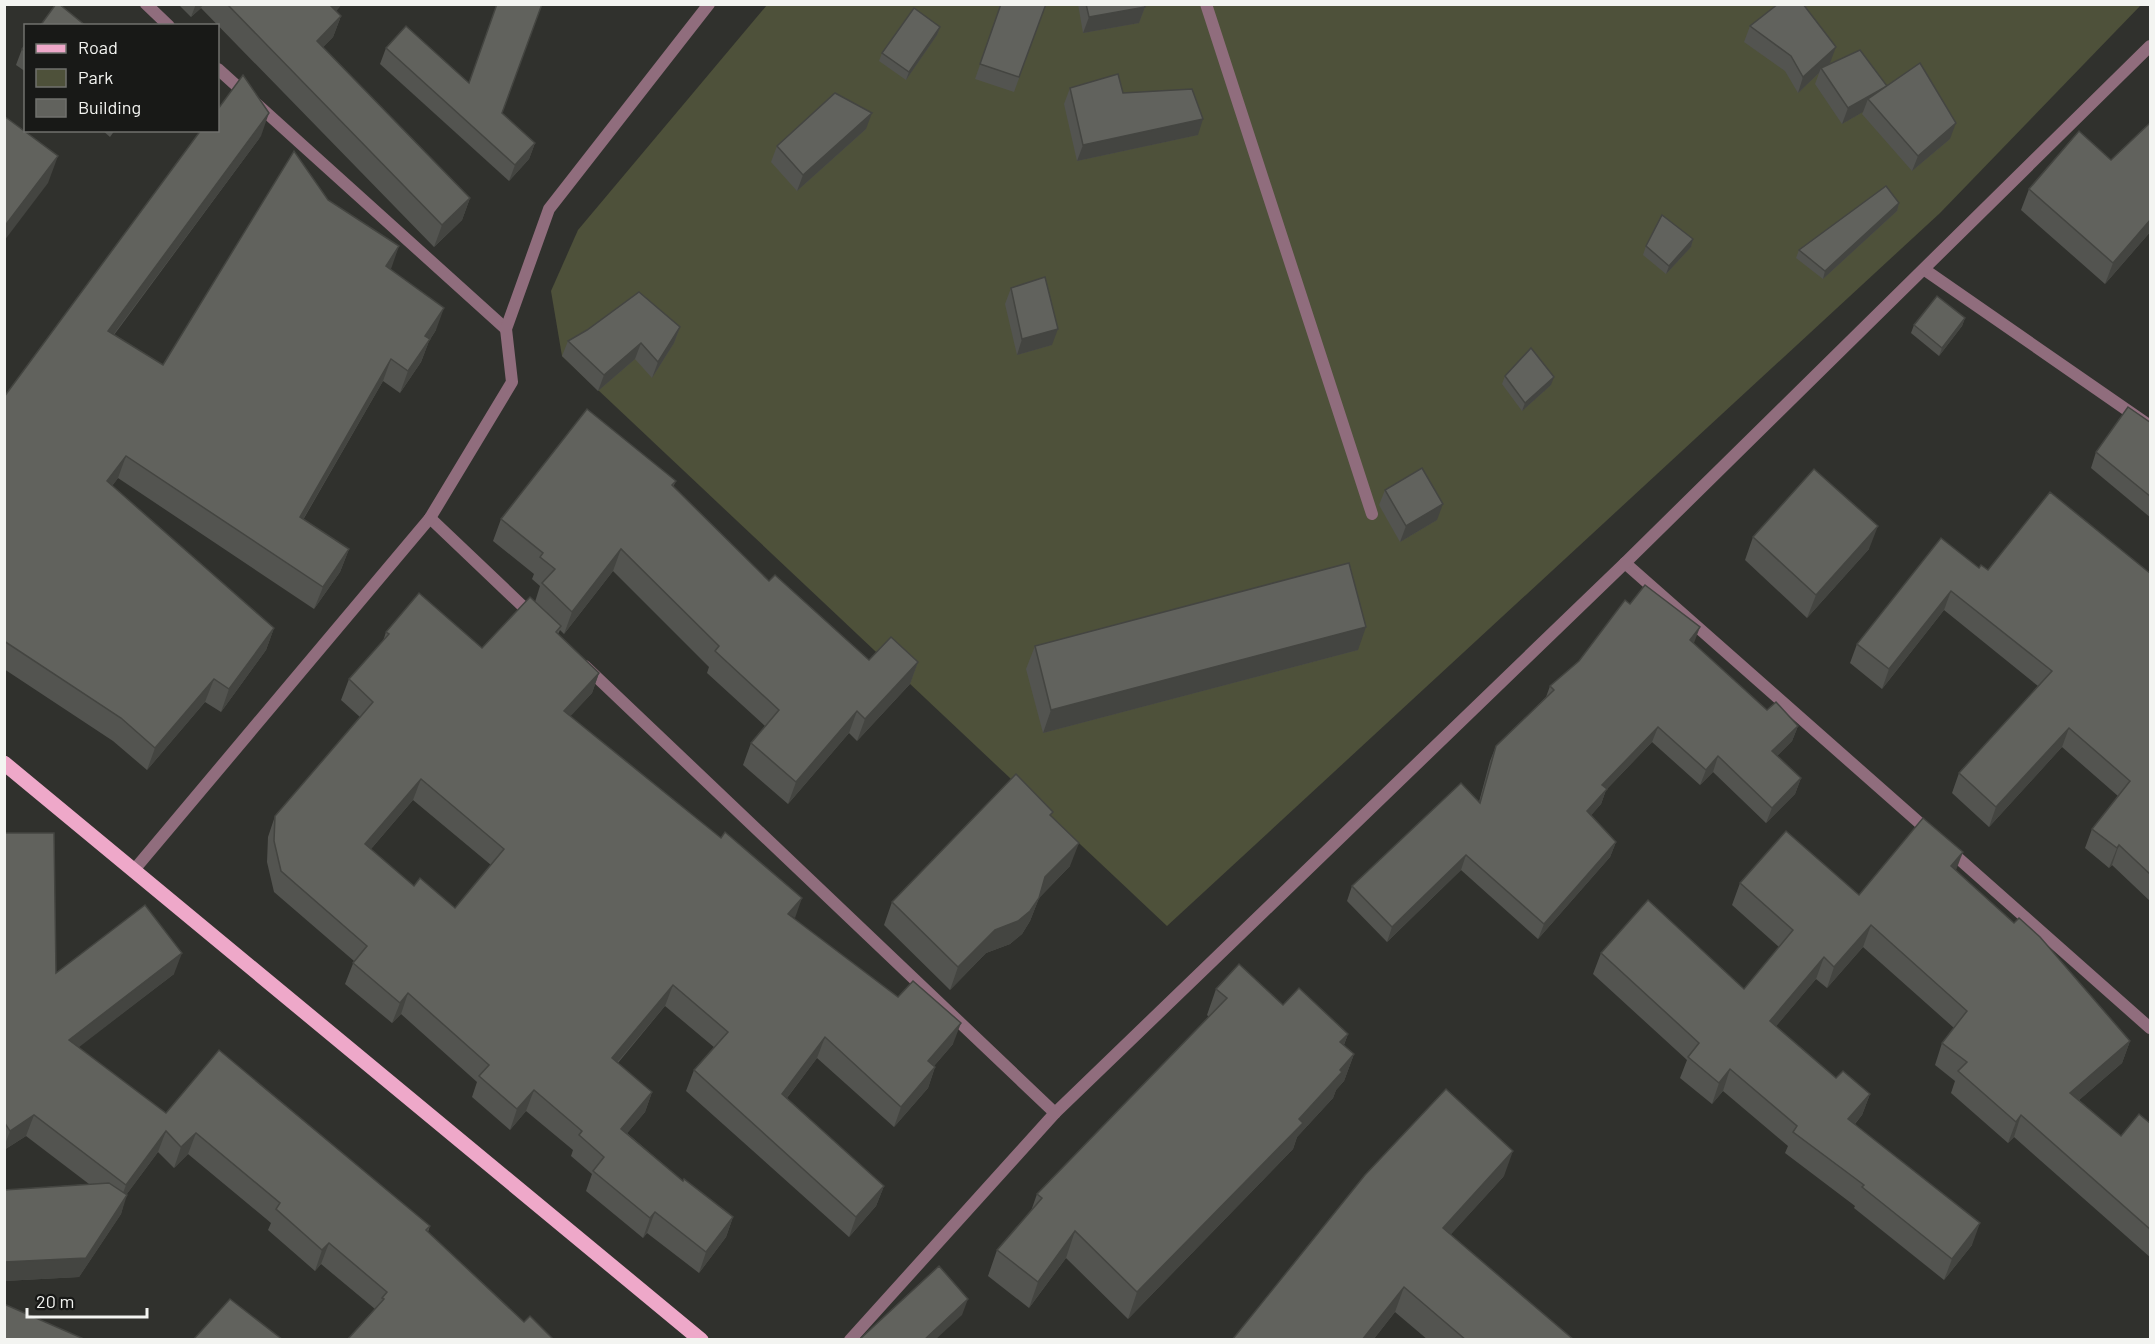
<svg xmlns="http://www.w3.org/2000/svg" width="2155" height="1344" font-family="Barlow,sans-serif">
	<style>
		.green { fill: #4e513a }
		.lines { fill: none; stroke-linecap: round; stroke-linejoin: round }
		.lane { stroke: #906d7d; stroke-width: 12 }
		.street { stroke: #906d7d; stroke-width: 12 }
		.primary { stroke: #eea8c9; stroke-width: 15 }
		.wall { fill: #535450; fill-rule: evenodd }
		.shaded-wall { fill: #444541 }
		.building { fill: #61625d; stroke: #444541; stroke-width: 1.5; fill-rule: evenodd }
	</style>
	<rect width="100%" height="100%" fill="#30312d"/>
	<!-- green -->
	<path class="green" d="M767,5H2141L1940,213L1167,926L562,356L551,291L578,230Z"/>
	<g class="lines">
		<!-- lane -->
		<path class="lane" d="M1206,4L1372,514"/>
		<!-- street -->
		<g class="street">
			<path d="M146,4L169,26"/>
			<path d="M218,69L506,329"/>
			<path d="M1925,270L2150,426"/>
			<path d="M430,518L534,617"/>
			<path d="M1625,563L1932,834"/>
			<path d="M585,666L1055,1113"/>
			<path d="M1949,850L2150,1028"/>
			<path d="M134,870L430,518L512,382L506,329L549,209L709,4"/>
			<path d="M850,1340L1055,1113L1625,563L2150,46"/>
		</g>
		<!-- primary -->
		<path class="primary" d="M4,763L701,1340"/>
	</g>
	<!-- wall -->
	<g class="wall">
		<path d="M178,4H342L336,11L341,16L333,37L323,47L470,198L462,220L434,247L201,8L191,17Z"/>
		<path d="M1001,4H1046L1014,92L975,79Z"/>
		<path d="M1078,4H1144L1145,7L1139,23L1083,33Z"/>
		<path d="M1750,26L1830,63L1828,65L1887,86L1950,139L1912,171L1862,114L1863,112L1842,124L1815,84L1819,73L1798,93L1785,71L1744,42Z"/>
		<path d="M940,27L937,35L906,80L879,61L882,53Z"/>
		<path d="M26,44V72L16,65L22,49Z"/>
		<path d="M386,48L502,113L535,143L529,159L509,181L380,64Z"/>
		<path d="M1070,88L1123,93L1198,135L1077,161L1064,104Z"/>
		<path d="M2151,122V231L2105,284L2021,210L2029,189L2111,160Z"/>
		<path d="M866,129L797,191L771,162L777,146Z"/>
		<path d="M102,130H115L110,137Z"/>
		<path d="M261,136L114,335L163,365L328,200L390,269L436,330L429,341L421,362L400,393L383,381L303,520L349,549L340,572L314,609L118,478L112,486L274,628L266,650L221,712L205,702L147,770L113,741L4,669V397Z"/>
		<path d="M1899,203L1897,211L1823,279L1796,258L1799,250Z"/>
		<path d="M1693,239L1691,247L1666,274L1643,255L1646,246Z"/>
		<path d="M1011,288L1052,345L1017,355L1005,304Z"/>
		<path d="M1965,318L1962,326L1939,356L1911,333L1914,325Z"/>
		<path d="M680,327L674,343L652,378L635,359L598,391L562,356L568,341Z"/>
		<path d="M1505,376L1551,385L1522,411L1502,384Z"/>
		<path d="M2151,423V518L2091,468L2096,452Z"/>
		<path d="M676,481L673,487L769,581L869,660L918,662L910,684L857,741L849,733L788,804L743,765L751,743L765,726L707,673L709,667L613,571L564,634L560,630L558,634L599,673L592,693L570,716L794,919L953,1044L934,1066L935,1067L928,1088L894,1127L817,1058L787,1098L884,1186L876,1206L849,1237L686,1091L694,1070L715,1048L665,1006L618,1063L652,1092L645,1112L627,1133L683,1181L733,1217L726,1237L699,1273L647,1233L643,1238L586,1191L592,1174L571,1156L573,1150L526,1111L510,1130L472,1097L477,1082L401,1014L392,1023L345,984L354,961L274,892L267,862L268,837L275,816L360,717L341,700L349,679L383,641L386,632L482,648L535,602L540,586L532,579L534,574L493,541L501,519ZM413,800L491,865L455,908L414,886L371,849Z"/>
		<path d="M1385,490L1437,520L1400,542L1379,505Z"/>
		<path d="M1753,537L1869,549L1807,618L1745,560Z"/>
		<path d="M1979,568L1988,570L2151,574V902L2112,865L2109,868L2085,848L2092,829L2118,796L2062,747L1989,827L1952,793L1959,773L2038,686L1944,610L1882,689L1850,663L1857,644Z"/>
		<path d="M1630,604L1693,643L1767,710L1798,726L1792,741L1777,756L1801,778L1795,794L1766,823L1713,772L1700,785L1652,742L1606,790L1601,804L1591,815L1616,842L1610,857L1538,939L1461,870L1387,942L1347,901L1352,886L1479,802L1490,761L1496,746L1546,697L1550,686L1579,661Z"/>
		<path d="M1035,646L1358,650L1043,733L1026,669Z"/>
		<path d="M1052,817L1070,866L1039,898L1030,921L1022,934L1010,944L986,953L950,990L884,925L892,902Z"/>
		<path d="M4,833L56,973L174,974L78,1047L166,1113L430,1226L428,1232L524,1322L554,1340L375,1309L321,1264L315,1271L268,1230L271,1223L188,1154L174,1168L158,1152L126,1195L121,1214L79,1277L4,1281V1190L89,1184L26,1136L4,1150Z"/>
		<path d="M1956,870L2130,1041L2122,1063L2079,1100L2121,1136L2151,1124V1258L2014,1137L2008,1143L1951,1093L1955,1081L1935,1065L1942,1043L1954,1028L1863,947L1827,988L1816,979L1776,1026L1836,1078L1870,1094L1862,1115L1855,1124L1972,1245L1944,1280L1854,1208L1855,1206L1785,1153L1788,1146L1723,1091L1712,1104L1680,1078L1687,1060L1593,974L1601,953L1744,989L1779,947L1732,905L1740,883L1859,895Z"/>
		<path d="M1216,989L1283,1005L1348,1034L1344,1045L1354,1054L1344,1081L1336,1090L1333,1098L1297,1137L1293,1149L1128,1319L1066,1258L1029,1308L988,1276L997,1250L1031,1211L1037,1194L1209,1017L1207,1015Z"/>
		<path d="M1504,1176L1450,1235L1574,1340H1428L1395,1312L1373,1340H1232Z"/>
	</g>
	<!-- shaded-wall -->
	<g class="shaded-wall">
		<path d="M196,4H203L201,8L191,17Z"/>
		<path d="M331,4H342L323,27Z"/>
		<path d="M1145,7L1139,23L1083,33L1089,17Z"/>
		<path d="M341,16L333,37L309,62L317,41Z"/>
		<path d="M940,27L937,35L906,80L909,72Z"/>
		<path d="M1836,47L1830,63L1822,70L1821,68L1819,73L1798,93L1803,77Z"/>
		<path d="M1887,86L1868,99L1863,112L1842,124L1848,108Z"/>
		<path d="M269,113L261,136L99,354L108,331Z"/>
		<path d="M872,113L866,129L797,191L803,175Z"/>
		<path d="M1203,119L1198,135L1077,161L1083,145Z"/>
		<path d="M1956,123L1950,139L1912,171L1918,156Z"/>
		<path d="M535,143L529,159L509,181L515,165Z"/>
		<path d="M58,156L48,183L4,241V227Z"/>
		<path d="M470,198L462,220L434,247L442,225Z"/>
		<path d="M1899,203L1897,211L1823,279L1825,271Z"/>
		<path d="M2151,219V231L2105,284L2113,263Z"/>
		<path d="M1693,239L1691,247L1666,274L1669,266Z"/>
		<path d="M399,246L391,269L378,289L386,266Z"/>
		<path d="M444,308L436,330L429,341L421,362L400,393L408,371L425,336Z"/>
		<path d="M1965,318L1962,326L1939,356L1942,348Z"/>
		<path d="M680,327L674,343L652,378L658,362Z"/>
		<path d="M1058,329L1052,345L1017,355L1022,339Z"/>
		<path d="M641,343L635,359L598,391L604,375Z"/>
		<path d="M391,359L383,381L291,540L300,517Z"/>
		<path d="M1554,377L1551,385L1522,411L1525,403Z"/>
		<path d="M126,456L118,478L98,504L107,481Z"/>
		<path d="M1443,504L1437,520L1400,542L1406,526Z"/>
		<path d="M1878,526L1869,549L1807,618L1816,595Z"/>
		<path d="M349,549L340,572L314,609L323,587Z"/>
		<path d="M621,549L613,571L564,634L572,612Z"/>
		<path d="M1951,591L1944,610L1882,689L1889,669Z"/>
		<path d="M1366,627L1358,650L1043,733L1051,710Z"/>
		<path d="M1700,627L1694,643L1684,655L1690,640Z"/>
		<path d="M274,628L266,650L221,712L229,689Z"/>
		<path d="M918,662L910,684L857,741L865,719Z"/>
		<path d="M599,673L592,693L556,732L564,711Z"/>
		<path d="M214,679L205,702L147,770L155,748Z"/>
		<path d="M857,711L849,733L788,804L796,782Z"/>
		<path d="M1798,726L1792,741L1767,766L1772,751Z"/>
		<path d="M1658,727L1652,742L1606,790L1601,804L1582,826L1587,811L1602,785Z"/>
		<path d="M2069,728L2062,747L1989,827L1996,807Z"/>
		<path d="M1718,756L1713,772L1700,785L1706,770Z"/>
		<path d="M1801,778L1795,794L1766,823L1772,808Z"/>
		<path d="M421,779L413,800L358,864L365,844Z"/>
		<path d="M1616,842L1610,857L1538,939L1544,924Z"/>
		<path d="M1079,843L1070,866L1037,900L1045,877Z"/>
		<path d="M2119,845L2112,865L2109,868L2117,848Z"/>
		<path d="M1963,852L1955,873L1951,866Z"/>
		<path d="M1466,855L1461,870L1387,942L1392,927Z"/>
		<path d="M802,898L795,918L788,914Z"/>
		<path d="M1039,898L1030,921L1022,934L1010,944L986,953L950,990L958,967L995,930Z"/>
		<path d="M1871,925L1863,947L1827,988L1834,967Z"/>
		<path d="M182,953L174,974L61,1061L69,1040Z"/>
		<path d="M1824,957L1816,979L1762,1043L1770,1021Z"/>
		<path d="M673,985L665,1006L604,1078L612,1058Z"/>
		<path d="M408,993L401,1014L392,1023L400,1003Z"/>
		<path d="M961,1023L953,1044L921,1081L928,1061Z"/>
		<path d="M1348,1034L1338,1060L1340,1042Z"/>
		<path d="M825,1037L817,1058L774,1115L782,1094Z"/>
		<path d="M2130,1041L2122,1063L2063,1114L2070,1093Z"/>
		<path d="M1354,1054L1344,1081L1336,1090L1333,1098L1297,1137L1293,1149L1128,1319L1137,1292L1299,1119L1340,1070Z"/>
		<path d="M935,1067L928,1088L894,1127L901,1107Z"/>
		<path d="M1730,1069L1723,1091L1712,1104L1719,1083Z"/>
		<path d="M534,1090L526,1111L510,1130L517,1109Z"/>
		<path d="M652,1092L645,1112L614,1149L621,1129Z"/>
		<path d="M1870,1094L1862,1115L1841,1140L1848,1119Z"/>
		<path d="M34,1115L26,1136L4,1150V1147L10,1131Z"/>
		<path d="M2021,1115L2014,1137L2008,1143L2016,1122Z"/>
		<path d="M166,1131L158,1152L118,1206L126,1185Z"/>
		<path d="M196,1133L188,1154L174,1168L181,1147Z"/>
		<path d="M1513,1151L1504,1176L1434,1253L1443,1228Z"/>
		<path d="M884,1186L876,1206L849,1237L856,1217Z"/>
		<path d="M127,1195L121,1214L79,1277L4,1281V1262Z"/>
		<path d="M655,1212L647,1233L643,1238L650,1218Z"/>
		<path d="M733,1217L726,1237L699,1273L706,1252Z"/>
		<path d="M1980,1223L1972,1245L1944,1280L1952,1259Z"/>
		<path d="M1075,1231L1066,1258L1029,1308L1038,1282Z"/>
		<path d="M329,1243L321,1264L315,1271L322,1250Z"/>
		<path d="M1404,1287L1395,1312L1373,1340H1362Z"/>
		<path d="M968,1299L962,1315L935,1340H924Z"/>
	</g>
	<!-- building -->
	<g class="building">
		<path d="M56,4H59L86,26H40Z"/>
		<path d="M227,4H331L330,5L341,16L317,41L470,198L442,225Z"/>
		<path d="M497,4H542L502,113L535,143L515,165L386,48L406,26L469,83Z"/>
		<path d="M1001,4H1046L1019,77L980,64Z"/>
		<path d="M1086,4H1144L1145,7L1089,17Z"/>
		<path d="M1778,4H1803L1836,47L1803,77L1791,56L1750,26Z"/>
		<path d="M914,8L940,27L909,72L882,53Z"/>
		<path d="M26,44V52L22,49Z"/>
		<path d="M1860,50L1887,86L1848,108L1821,68Z"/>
		<path d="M1920,63L1956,123L1918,156L1868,99Z"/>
		<path d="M1118,74L1123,93L1192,89L1203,119L1083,145L1070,88Z"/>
		<path d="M243,75L269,113L108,331L163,365L294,151L328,200L399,246L386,266L444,308L425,336L430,339L408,371L391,359L300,517L349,549L323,587L126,456L107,481L274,628L229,689L214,679L155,748L121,718L4,641V397L201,130H218V109Z"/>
		<path d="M835,93L872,113L803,175L777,146Z"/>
		<path d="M4,116L58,156L4,227Z"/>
		<path d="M2151,122V219L2113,263L2029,189L2079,131L2111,160Z"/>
		<path d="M1886,186L1899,203L1825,271L1799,250Z"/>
		<path d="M1662,215L1693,239L1669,266L1646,246Z"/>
		<path d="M1045,277L1058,329L1022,339L1011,288Z"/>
		<path d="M639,292L680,327L658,362L641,343L604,375L568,341L587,330Z"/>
		<path d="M1937,296L1965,318L1942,348L1914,325Z"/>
		<path d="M1531,348L1554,377L1525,403L1505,376Z"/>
		<path d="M2128,407L2151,423V497L2096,452Z"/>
		<path d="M587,409L676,481L672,485L769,581L775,575L869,660L891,637L918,662L865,719L857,711L796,782L751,743L779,710L715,651L719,646L621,549L572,612L542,583L555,569L540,557L543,553L501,519Z"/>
		<path d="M1422,468L1443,504L1406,526L1385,490Z"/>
		<path d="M1814,469L1878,526L1816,595L1753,537Z"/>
		<path d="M2050,492L2151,574V875L2119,845L2117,848L2092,829L2130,781L2069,728L1996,807L1959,773L2052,671L1951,591L1889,669L1857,644L1941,538L1979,568L1981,565L1988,570Z"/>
		<path d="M1349,563L1366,627L1051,710L1035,646Z"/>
		<path d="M1645,585L1700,627L1690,640L1767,710L1776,702L1798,726L1772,751L1801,778L1772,808L1718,756L1706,770L1658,727L1602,785L1607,789L1587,811L1616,842L1544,924L1466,855L1392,927L1352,886L1461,783L1480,803L1496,746L1554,690L1550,686L1579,661L1625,600L1630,604Z"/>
		<path d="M419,593L482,648L530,597L561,626L556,632L599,673L564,711L721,838L725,832L802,898L788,914L898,997L913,981L961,1023L928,1061L935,1067L901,1107L825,1037L782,1094L884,1186L856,1217L694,1070L728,1032L673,985L612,1058L652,1092L621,1129L683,1181L684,1179L733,1217L706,1252L655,1212L650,1218L593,1171L604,1157L579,1135L582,1131L534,1090L517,1109L479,1076L489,1065L408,993L400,1003L353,963L367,946L281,871L274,841L275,816L373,702L349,679L389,634L386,632ZM421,779L504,849L455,908L420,878L414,886L365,844Z"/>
		<path d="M1016,774L1053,812L1050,815L1079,843L1045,877L1039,898L1030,911L1018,921L995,930L958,967L892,902Z"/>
		<path d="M1923,818L1963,852L1951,866L2014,923L2019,918L2040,937L2130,1041L2070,1093L2121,1136L2139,1114L2151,1124V1230L2021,1115L2016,1122L1958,1071L1967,1062L1942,1043L1967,1011L1871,925L1834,967L1824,957L1770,1021L1836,1078L1843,1071L1870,1094L1848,1119L1980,1223L1952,1259L1862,1187L1864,1185L1793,1132L1797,1126L1730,1069L1719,1083L1688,1057L1699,1043L1601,953L1648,900L1744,989L1793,930L1740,883L1786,831L1859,895Z"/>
		<path d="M4,833H54L56,973L145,905L182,953L69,1040L166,1113L219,1050L430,1226L426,1230L524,1322L530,1316L554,1340H347L384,1299L382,1298L387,1292L329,1243L322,1250L276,1209L280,1203L196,1133L181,1147L166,1131L126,1185L34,1115L10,1131L4,1122Z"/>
		<path d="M1239,964L1283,1005L1299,988L1348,1034L1340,1042L1354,1054L1340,1070L1342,1072L1299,1119L1303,1123L1137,1292L1075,1231L1038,1282L997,1250L1042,1198L1037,1194L1227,998L1216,989Z"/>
		<path d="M1446,1089L1513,1151L1443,1228L1574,1340H1466L1404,1287L1362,1340H1232L1365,1175Z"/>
		<path d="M109,1183L127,1195L86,1258L4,1262V1190Z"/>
		<path d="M939,1266L968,1299L924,1340H859Z"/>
		<path d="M230,1299L283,1340H193Z"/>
		<path d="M4,1304L84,1339L83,1340H4Z"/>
	</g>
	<!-- border -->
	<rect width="2155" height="1344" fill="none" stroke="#f3f4f1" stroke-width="12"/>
	<!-- legend -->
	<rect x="24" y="24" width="195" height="108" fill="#181917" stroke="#70716e" stroke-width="1.5"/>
	<rect x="36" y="44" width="30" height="9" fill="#eea8c9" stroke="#70716e" stroke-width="1.5"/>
	<text x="78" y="54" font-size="18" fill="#f3f4f1">Road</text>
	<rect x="36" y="69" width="30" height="18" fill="#4e513a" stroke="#70716e" stroke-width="1.5"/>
	<text x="78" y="84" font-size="18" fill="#f3f4f1">Park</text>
	<rect x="36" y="99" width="30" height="18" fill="#61625d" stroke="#70716e" stroke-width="1.5"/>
	<text x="78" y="114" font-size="18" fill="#f3f4f1">Building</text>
	<!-- scale -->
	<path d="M27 1308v9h120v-9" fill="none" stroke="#f3f4f1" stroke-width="3"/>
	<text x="36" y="1308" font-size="18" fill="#f3f4f1" stroke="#181917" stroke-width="4.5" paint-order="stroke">20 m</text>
</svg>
